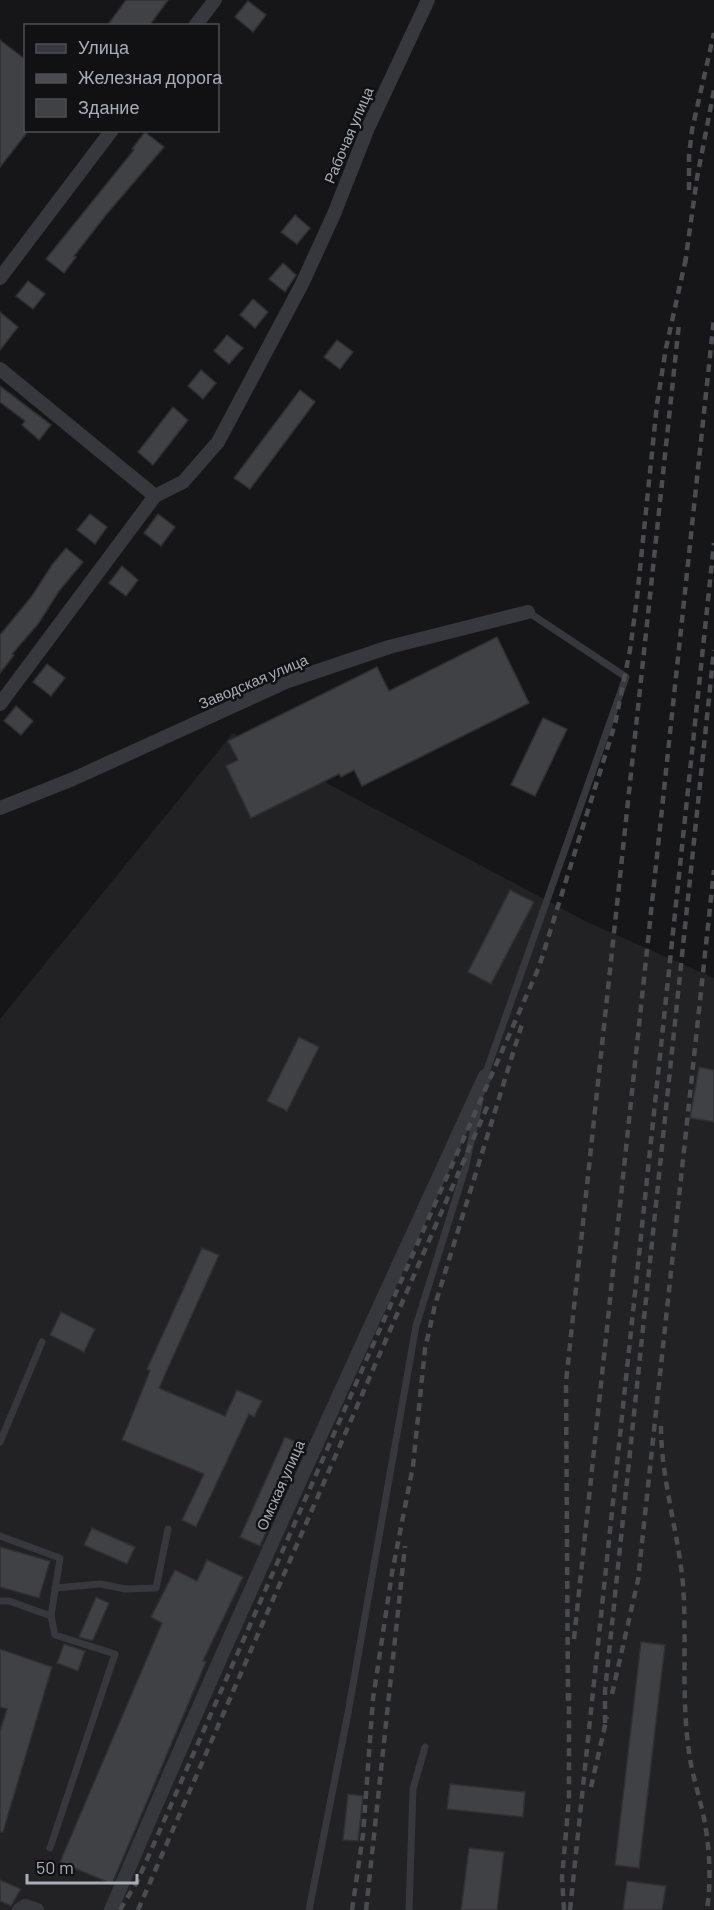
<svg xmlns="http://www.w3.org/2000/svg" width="714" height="1910" font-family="Barlow,sans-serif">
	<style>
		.built { fill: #222225 }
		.building { fill: #404145; stroke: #303034; stroke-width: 1.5 }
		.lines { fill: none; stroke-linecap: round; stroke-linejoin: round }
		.service { stroke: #37383d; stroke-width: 7 }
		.minor { stroke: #37383d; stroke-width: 14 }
		.rail { stroke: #4a4c52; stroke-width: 4.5; stroke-dasharray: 8 6; stroke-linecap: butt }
		.labels { text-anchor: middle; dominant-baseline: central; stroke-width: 5; stroke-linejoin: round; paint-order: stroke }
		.street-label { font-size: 15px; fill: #a8adb8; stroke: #111113 }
	</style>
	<rect width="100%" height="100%" fill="#161618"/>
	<!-- built -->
	<path class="built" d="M233,733L587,922L714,978V1910H0V1019Z"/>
	<!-- building -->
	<g class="building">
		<path d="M126,0H168L149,26H107Z"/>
		<path d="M248,1L266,15L253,32L235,17Z"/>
		<path d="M0,40L26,60V134L0,167Z"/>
		<path d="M145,132L164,147L105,216L74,256L76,257L64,273L46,259L134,150L132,149Z"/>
		<path d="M295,215L310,228L297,244L281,232Z"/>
		<path d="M283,263L296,275L285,292L269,279Z"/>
		<path d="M28,281L45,294L33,309L16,296Z"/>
		<path d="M253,299L268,312L255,328L240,315Z"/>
		<path d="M0,312L18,327L0,350Z"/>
		<path d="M227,335L243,348L229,364L214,351Z"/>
		<path d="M337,340L353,352L340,369L324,357Z"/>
		<path d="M201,370L216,383L203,399L188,386Z"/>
		<path d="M0,386L51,425L39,440L22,425L25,421L0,402Z"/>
		<path d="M300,390L315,402L250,489L234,478Z"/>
		<path d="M173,407L188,420L153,465L138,452Z"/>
		<path d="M90,514L107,527L95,544L77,530Z"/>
		<path d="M158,514L175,527L161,546L144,533Z"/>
		<path d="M66,548L83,562L59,591L38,624L12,654L14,655L0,673V635L32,596L52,565Z"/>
		<path d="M122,566L138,580L126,596L109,583Z"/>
		<path d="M497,637L529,703L362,786L354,770L341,777L339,774L251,818L226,766L238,760L228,741L377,667L389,691Z"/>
		<path d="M47,664L65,678L51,696L33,682Z"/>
		<path d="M16,706L33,721L21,735L4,721Z"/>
		<path d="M543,718L567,729L535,796L511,785Z"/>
		<path d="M510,890L534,902L491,984L468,972Z"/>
		<path d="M299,1037L319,1047L287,1111L267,1101Z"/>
		<path d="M699,1067L714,1070V1122L690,1118Z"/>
		<path d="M202,1248L219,1255L159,1388L225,1416L237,1390L262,1401L254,1417L249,1414L196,1527L182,1520L204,1474L122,1440L150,1371L147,1369Z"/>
		<path d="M61,1312L95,1329L84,1352L50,1335Z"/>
		<path d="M285,1437L305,1446L260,1546L240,1537Z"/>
		<path d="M92,1528L135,1547L127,1564L84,1545Z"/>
		<path d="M0,1547L50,1561L39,1598L0,1587Z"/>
		<path d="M207,1560L243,1577L203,1661L206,1662L112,1884L60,1862L162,1623L151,1617L175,1570L197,1581Z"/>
		<path d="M96,1597L109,1603L93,1640H89L79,1637Z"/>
		<path d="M641,1642L665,1645L639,1868L615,1865Z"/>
		<path d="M64,1644L85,1651L78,1671L57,1663Z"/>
		<path d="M0,1649L52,1667L3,1832H0V1731L7,1709L0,1707Z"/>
		<path d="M450,1784L525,1792L523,1817L447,1809Z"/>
		<path d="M348,1794L363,1796L358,1841L343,1840Z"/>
		<path d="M469,1848L504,1852L497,1910H461Z"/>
		<path d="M0,1880L21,1889L11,1906L0,1901Z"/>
		<path d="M627,1881L666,1886L662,1910H623Z"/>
	</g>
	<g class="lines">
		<!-- service -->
		<g class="service">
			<path d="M484,1078L626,677L528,612"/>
			<path d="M0,1442L42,1342"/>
			<path d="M0,1536L60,1558L51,1616L9,1601H0"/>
			<path d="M55,1588L101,1584L125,1589L156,1588L168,1529"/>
			<path d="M50,1848L115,1654L55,1635L51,1616"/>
			<path d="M309,1910L348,1713L416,1326L465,1169L480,1100"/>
			<path d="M409,1910L413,1789L425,1747"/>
		</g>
		<!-- minor -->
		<g class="minor">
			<path d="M195,26L215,0"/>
			<path d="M0,278L112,130"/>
			<path d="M0,369L155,496"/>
			<path d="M0,704L155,496L183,482L218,442L302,284L334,214L368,128L428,0"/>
			<path d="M0,808L73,779L288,681L389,647L528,612"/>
			<path d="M19,1910L25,1906L37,1910"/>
			<path d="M111,1910C230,1630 358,1353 485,1076"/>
		</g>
		<!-- rail -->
		<g class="rail">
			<path d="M689,190V156L692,130L714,33"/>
			<path d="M685,264L697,178L714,90"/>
			<path d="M661,1426C661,1479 678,1531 683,1584C687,1640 681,1697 689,1752C692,1776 701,1800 705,1824C710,1852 711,1882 707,1910"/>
			<path d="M574,1639L714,318"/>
			<path d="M612,1694L638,1580L714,870"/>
			<path d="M568,1701L566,1382L679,324"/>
			<path d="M605,1723V1691L714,650"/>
			<path d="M591,1787L607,1717"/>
			<path d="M120,1910L138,1880L539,967L615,724L630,650L637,598L657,404L666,348L686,258"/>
			<path d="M138,1910L488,1105"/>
			<path d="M352,1910L363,1835L373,1699L392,1573L413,1466L425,1349L435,1305L522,1024"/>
			<path d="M366,1910L405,1546"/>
			<path d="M564,1910L562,1878L569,1798V1693"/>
			<path d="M570,1910L714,543"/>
		</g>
	</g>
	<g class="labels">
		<!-- street labels -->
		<g class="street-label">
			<text transform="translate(348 135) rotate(-67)">Рабочая улица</text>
			<text transform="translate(253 681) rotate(-23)">Заводская улица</text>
			<text transform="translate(280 1485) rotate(-66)">Омская улица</text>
		</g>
	</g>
	<!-- legend -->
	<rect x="24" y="24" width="195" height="108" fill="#111113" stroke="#4d4f55" stroke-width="1.5"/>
	<rect x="36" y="44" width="30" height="9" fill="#37383d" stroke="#4d4f55" stroke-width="1.5"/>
	<text x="78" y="54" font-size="18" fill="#a8adb8">Улица</text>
	<rect x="36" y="74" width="30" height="9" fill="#4a4c52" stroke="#4d4f55" stroke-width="1.5"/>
	<text x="78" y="84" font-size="18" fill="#a8adb8">Железная дорога</text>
	<rect x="36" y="99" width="30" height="18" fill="#404145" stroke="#4d4f55" stroke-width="1.5"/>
	<text x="78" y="114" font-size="18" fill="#a8adb8">Здание</text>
	<!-- scale -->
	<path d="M27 1874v9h110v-9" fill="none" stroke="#a8adb8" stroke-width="3"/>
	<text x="36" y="1874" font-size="18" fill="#a8adb8" stroke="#111113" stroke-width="4.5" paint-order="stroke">50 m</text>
</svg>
